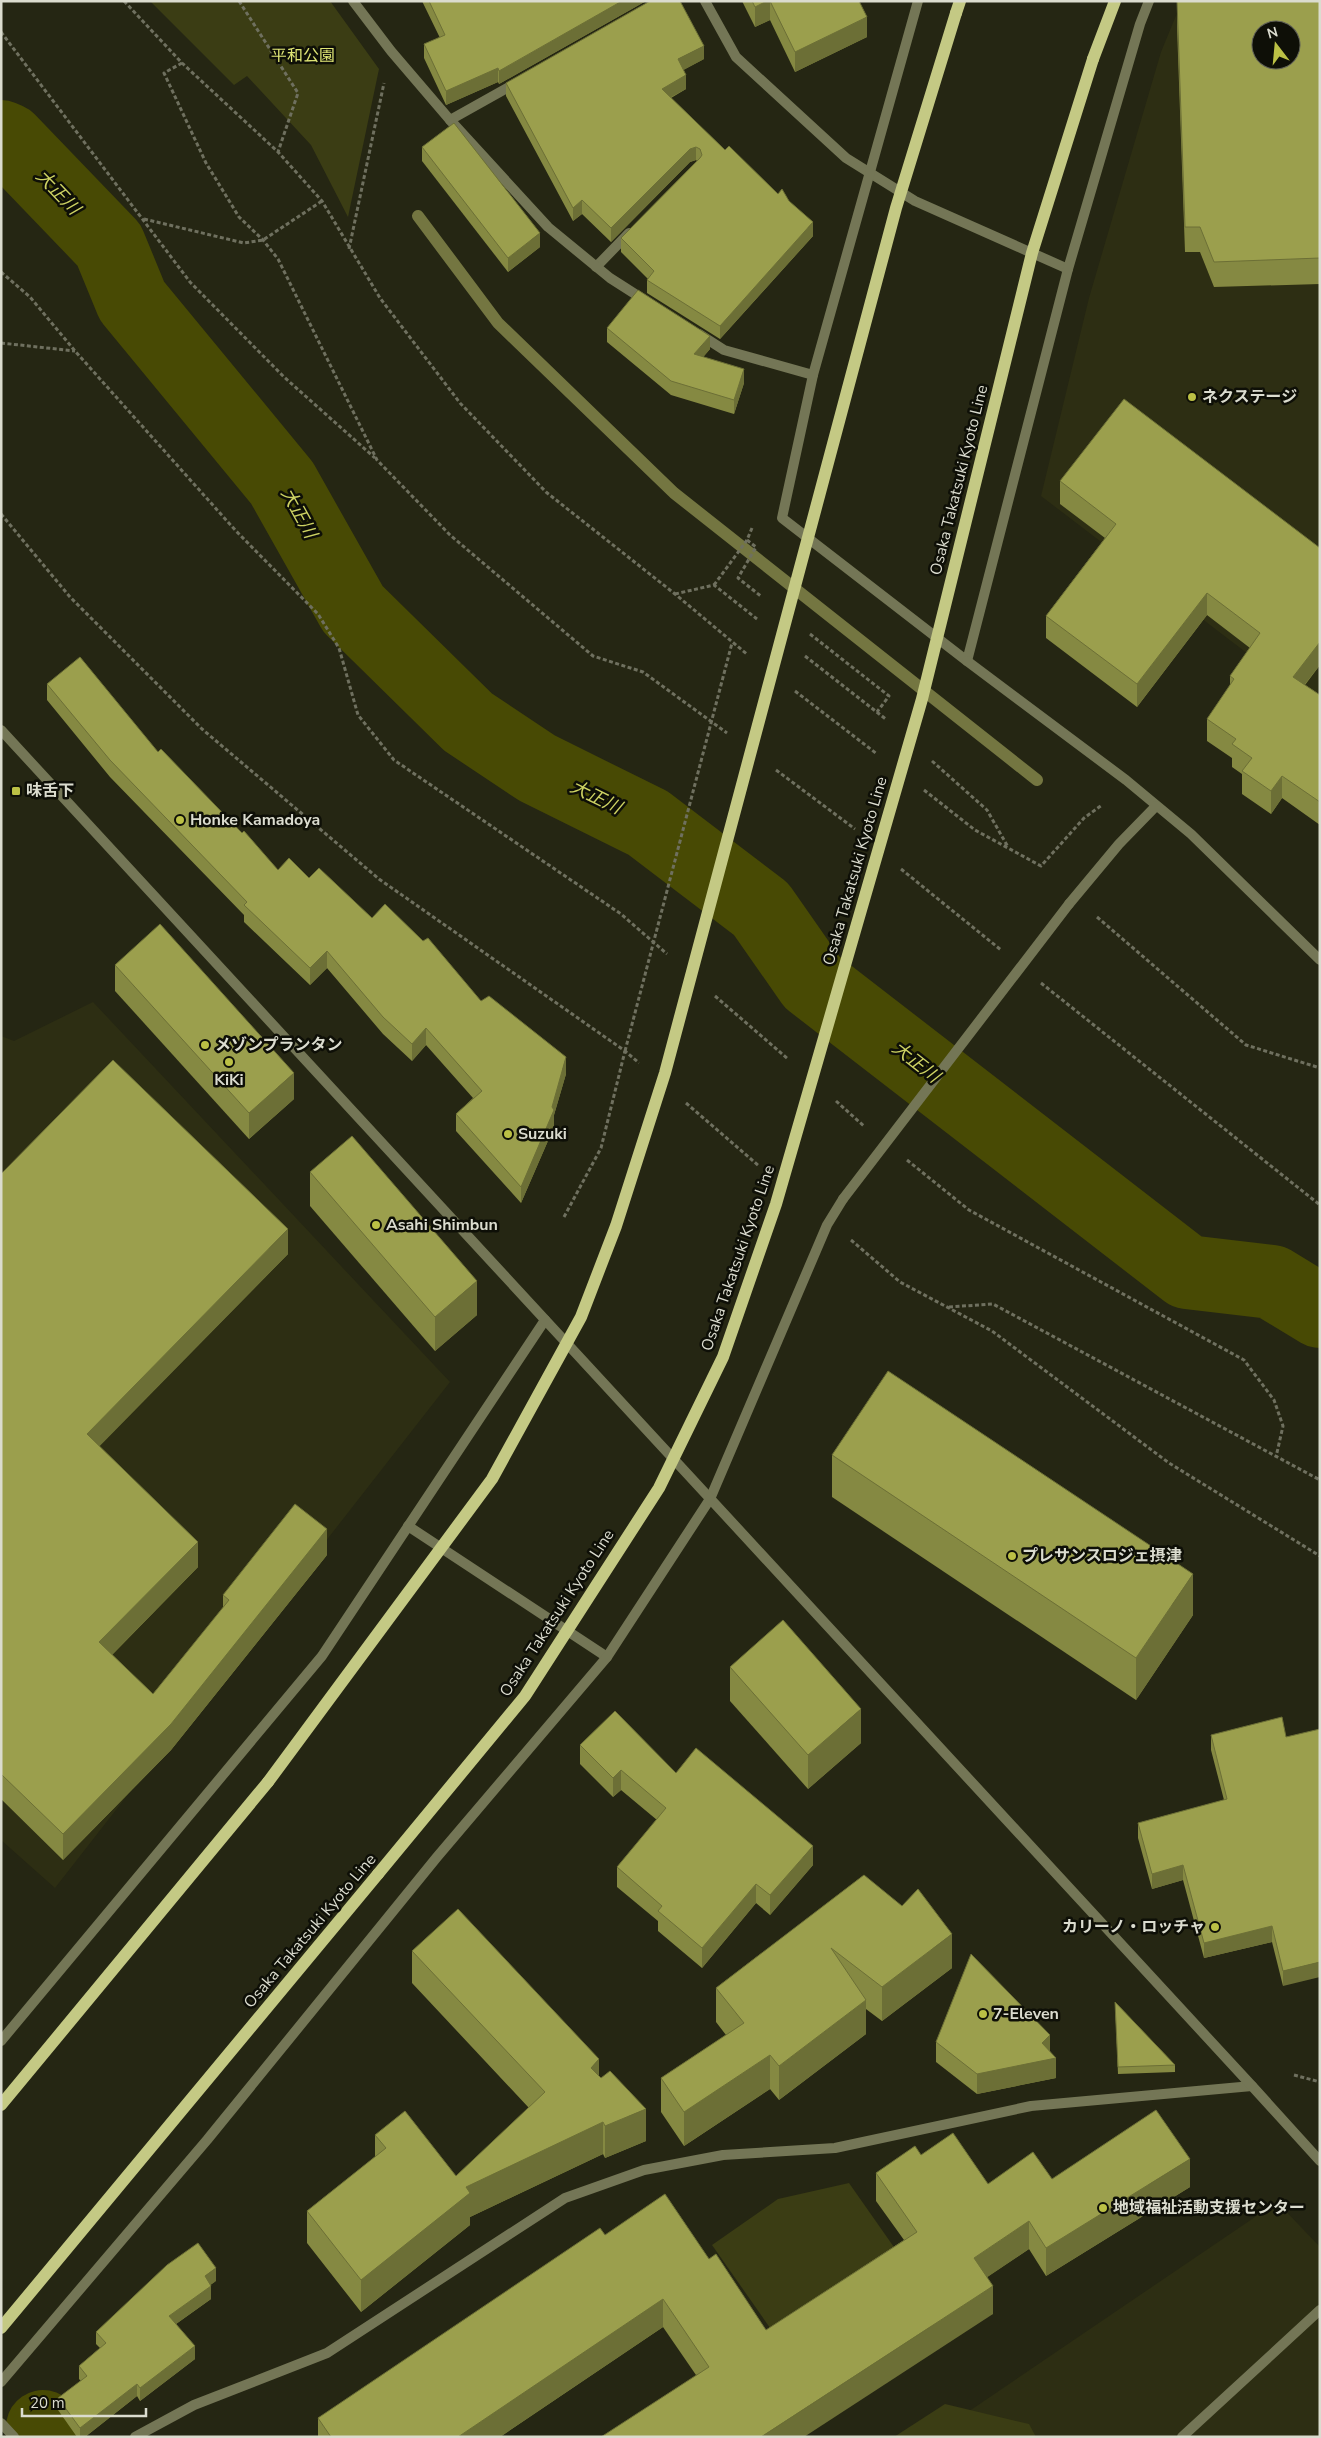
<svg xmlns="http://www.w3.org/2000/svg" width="1321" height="2438" font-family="'Nunito Sans','Noto Sans JP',sans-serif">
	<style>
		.built { fill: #2d2e13; fill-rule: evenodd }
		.green { fill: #3b3d14 }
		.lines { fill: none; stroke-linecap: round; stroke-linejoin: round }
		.stream { stroke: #747641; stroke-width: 12 }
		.river { stroke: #484a04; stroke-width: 74 }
		.path { stroke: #6f705f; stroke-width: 3; stroke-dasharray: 4 2.5; stroke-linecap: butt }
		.service { stroke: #747656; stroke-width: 10 }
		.minor { stroke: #747656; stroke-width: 10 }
		.tertiary { stroke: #747656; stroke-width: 10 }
		.primary { stroke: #c4c984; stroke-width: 12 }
		.path-bridge { stroke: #6f705f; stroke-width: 3; stroke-dasharray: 4 2.5; stroke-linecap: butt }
		.tertiary-bridge { stroke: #747656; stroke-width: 10 }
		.primary-bridge { stroke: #c4c984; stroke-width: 12 }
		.wall { fill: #858942 }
		.shaded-wall { fill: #6c6f36 }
		.building { fill: #9b9f4d; stroke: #6c6f36; fill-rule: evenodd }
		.poi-dot { fill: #bbc045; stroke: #0e0f07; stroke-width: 2 }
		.labels { text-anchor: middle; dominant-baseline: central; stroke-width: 5; stroke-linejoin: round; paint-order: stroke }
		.park-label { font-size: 16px; fill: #dfe575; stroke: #0e0f07 }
		.poi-label { font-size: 16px; font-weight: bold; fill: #dbdccf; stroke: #0e0f07; text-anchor: start }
		.street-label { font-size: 16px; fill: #dbdccf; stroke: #0e0f07 }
		.water-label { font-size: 18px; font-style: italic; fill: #ced363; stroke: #0e0f07 }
	</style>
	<rect width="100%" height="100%" fill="#252613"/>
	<!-- built -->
	<g class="built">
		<path d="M1182,1H1320V694L1307,699L1041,496L1089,298L1161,52ZM1261,30H1291V60H1261Z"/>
		<path d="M93,1002L450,1382L55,1888L1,1840V1036L14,1041Z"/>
		<path d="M1277,2202L1320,2247V2437H931Z"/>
	</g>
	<!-- green -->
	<g class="green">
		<path d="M150,1H330L379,69L348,217L311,145L247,76L234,85Z"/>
		<path d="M849,2183L896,2250L775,2335L712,2245L778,2199Z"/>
		<path d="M945,2404L1029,2424L1036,2437H894Z"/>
	</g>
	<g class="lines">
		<!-- stream -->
		<path class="stream" d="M418,216L498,323L674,493L1037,780"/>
		<!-- river -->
		<g class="river">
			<path d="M1,137L8,140L109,245L132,301L282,483L353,609L468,722L537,768L648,823L761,909L812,982L1187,1272L1272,1282L1320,1311"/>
			<path d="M43,2427L50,2437"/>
		</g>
		<!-- path -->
		<g class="path">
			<path d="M124,1L182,63L278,152L322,201L380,298L460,403L546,492L675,594L748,655"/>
			<path d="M239,1L298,93L278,152"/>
			<path d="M1,32L190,282L284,377L375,458"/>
			<path d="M182,63L164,73L206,163L239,217L263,240L278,259L377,460L450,535L593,656L643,672L727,733"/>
			<path d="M144,219L244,243L263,240L322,201"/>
			<path d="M349,249L384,83"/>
			<path d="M1,272L30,297L75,351L236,531L318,614L339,648L358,715L394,760L621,914L667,954"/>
			<path d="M1,343L75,351"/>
			<path d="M1,514L70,597L202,729L379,879L625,1051L639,1063"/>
			<path d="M752,528L747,540L756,547L738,578L762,597"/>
			<path d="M714,585L747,540"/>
			<path d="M675,594L714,585L757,619"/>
			<path d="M810,634L889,696L877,712"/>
			<path d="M805,656L887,720"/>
			<path d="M795,691L877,754"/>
			<path d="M932,761L987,810L1008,847"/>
			<path d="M776,770L855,829"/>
			<path d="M924,790L975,830L1041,866L1084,818L1102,805"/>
			<path d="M901,869L1001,950"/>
			<path d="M1097,917L1246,1045L1320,1068"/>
			<path d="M1041,983L1320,1205"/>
			<path d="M715,996L788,1059"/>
			<path d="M836,1101L865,1127"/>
			<path d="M686,1103L759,1166"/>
			<path d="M907,1160L969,1210L1244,1360L1274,1400L1283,1426L1276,1457"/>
			<path d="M564,1217L601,1148L625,1051"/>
			<path d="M851,1240L900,1282L992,1331L1169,1463L1320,1556"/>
			<path d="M949,1307L993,1304L1320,1480"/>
			<path d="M1294,2075L1320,2082"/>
		</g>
		<!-- service -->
		<g class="service">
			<path d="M596,267L629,233"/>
			<path d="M1,2423L14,2437"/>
			<path d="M1182,2437L1320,2310"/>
		</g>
		<!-- minor -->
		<g class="minor">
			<path d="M353,1L391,51L450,120L548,227L610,278L646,301"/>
			<path d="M705,1L736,57L846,158L915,201L1068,269"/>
			<path d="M918,1L813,375L782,518L967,661L1068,269L1140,24L1149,1"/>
			<path d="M450,120L516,83"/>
			<path d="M699,334L724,350L813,375"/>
			<path d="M408,1526L607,1657"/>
			<path d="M1,2041L322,1656L545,1320"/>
			<path d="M1,2382L207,2140L437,1857L607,1657L710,1499L827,1225L843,1199"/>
			<path d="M135,2437L194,2405L327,2353L565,2198L644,2170L723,2155L835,2148L1031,2106L1252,2086"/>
		</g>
		<!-- tertiary -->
		<g class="tertiary">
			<path d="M967,661L1126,780L1191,834L1320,960"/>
			<path d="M1,730L1252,2086L1320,2161"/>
			<path d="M1069,904L1119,844L1156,806"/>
		</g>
		<!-- primary -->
		<g class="primary">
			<path d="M956,13L960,1"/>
			<path d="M1093,59L1115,1"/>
			<path d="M1,2105L268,1782"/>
			<path d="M1,2328L378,1874"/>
		</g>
		<!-- path-bridge -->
		<path class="path-bridge" d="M625,1051L732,643"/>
		<!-- tertiary-bridge -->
		<path class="tertiary-bridge" d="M843,1199L1069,904"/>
		<!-- primary-bridge -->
		<g class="primary-bridge">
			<path d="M268,1782L492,1479L581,1317L616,1226L665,1073L896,208L956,13"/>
			<path d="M378,1874L525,1696L659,1488L723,1357L776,1204L922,699L1032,253L1093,59"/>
		</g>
	</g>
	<!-- wall -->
	<g class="wall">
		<path d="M422,1H646L499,84L498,82L446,105L424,58V44L440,38Z"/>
		<path d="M742,1H859L867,37L795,72L770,20L755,27Z"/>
		<path d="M1177,1H1320V284L1214,287L1200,252H1185L1177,27Z"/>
		<path d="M704,59L683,70L686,89L671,98L725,150L778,194L789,201L813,236L720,339L647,293V280L648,279L621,252V238L697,161L696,160L690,162L611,242L582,214L573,221L506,96V83Z"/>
		<path d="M422,147L540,247L508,272L422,161Z"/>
		<path d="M607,328L710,349L703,357L744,383L734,414L671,395L607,342Z"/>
		<path d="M1060,481L1320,548V665L1305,685L1320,695V825L1282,798L1271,814L1242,794V774L1232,767V758L1207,741V719L1230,686V676L1250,648L1207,615L1137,707L1046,638V616L1105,538L1060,504Z"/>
		<path d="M47,684L158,752L242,833L278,870L309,878L372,918L481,1001L566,1074L554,1115V1127L521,1203L456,1131V1114L473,1098L426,1045L412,1061L383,1034L327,968L310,985L244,922V915L110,777L47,700Z"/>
		<path d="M115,965L294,1099L249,1139L115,991Z"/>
		<path d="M310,1172L477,1315L435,1351L310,1206Z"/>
		<path d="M1,1174L288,1254L99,1446L198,1567L112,1655L153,1694L223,1608V1595L327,1555L171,1750L63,1860L1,1799Z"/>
		<path d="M832,1455L1193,1615L1136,1700L832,1497Z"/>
		<path d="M730,1667L861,1743L808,1789L730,1701Z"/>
		<path d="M1211,1735L1286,1737L1283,1986L1272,1942L1204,1958L1183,1880L1152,1889L1138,1838V1823L1224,1800L1211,1750Z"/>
		<path d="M580,1745L676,1773L813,1865L770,1915L756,1903L702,1968L658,1931V1921L617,1887V1867L657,1820L621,1790L613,1797L580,1764Z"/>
		<path d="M864,1875L952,1968L882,2021L866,2009V2034L779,2100L770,2089L684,2146L661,2112V2078L726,2035L716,2022V1988Z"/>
		<path d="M412,1951L599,2076L646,2141L605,2158L603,2154L470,2217V2225L361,2312L307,2243V2211L375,2157V2135L456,2176L529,2108L412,1983Z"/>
		<path d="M1115,2002L1175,2065V2072L1118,2074Z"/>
		<path d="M936,2042L1050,2051L1056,2078L977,2094L936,2062Z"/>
		<path d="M921,2155L988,2184L1052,2179L1190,2187L1046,2276L1029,2249L987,2277L993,2314L696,2375L663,2327L500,2437H318V2418L605,2235L709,2259L766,2330L904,2240L876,2201V2173Z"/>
		<path d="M216,2281L210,2285L211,2299L176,2324L195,2359L140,2401L137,2396L85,2437H77L58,2410V2398L81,2381L79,2379V2366L100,2348L96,2344V2332Z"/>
	</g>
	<!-- shaded-wall -->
	<g class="shaded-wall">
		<path d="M622,1H646L499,84V71Z"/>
		<path d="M767,1H770V20L755,27V7Z"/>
		<path d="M867,17V37L795,72V52Z"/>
		<path d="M704,46V59L678,73V59Z"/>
		<path d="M498,68V82L446,105V91Z"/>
		<path d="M686,75V89L662,102V89Z"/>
		<path d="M696,147V160L690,162L611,242V228L690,149Z"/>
		<path d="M582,200V214L573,221V208Z"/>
		<path d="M813,222V236L720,339V326Z"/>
		<path d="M540,233V247L508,272V258Z"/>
		<path d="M710,336V349L694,368V354Z"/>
		<path d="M744,369V383L734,414V400Z"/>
		<path d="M1207,593V615L1137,707V684Z"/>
		<path d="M1320,642V665L1293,699V677Z"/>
		<path d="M1282,776V798L1271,814V791Z"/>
		<path d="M327,951V968L310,985V968Z"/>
		<path d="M426,1028V1045L412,1061V1044Z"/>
		<path d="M566,1057V1074L554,1115V1127L521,1203V1187L552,1107Z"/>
		<path d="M294,1073V1099L249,1139V1113Z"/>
		<path d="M288,1229V1254L87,1459V1434Z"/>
		<path d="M477,1281V1315L435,1351V1317Z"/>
		<path d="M327,1529V1555L171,1750L63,1860V1834Z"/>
		<path d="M198,1542V1567L99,1668V1642Z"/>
		<path d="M1193,1574V1615L1136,1700V1658Z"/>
		<path d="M861,1709V1743L808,1789V1755Z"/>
		<path d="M621,1770V1790L613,1797V1778Z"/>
		<path d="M813,1846V1865L770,1915V1895Z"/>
		<path d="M1183,1865V1880L1152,1889V1874Z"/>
		<path d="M756,1884V1903L702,1968V1948Z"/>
		<path d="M1272,1926V1942L1204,1958V1943Z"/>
		<path d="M952,1934V1968L882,2021V1987Z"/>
		<path d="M1320,1962V1977L1283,1986V1971Z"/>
		<path d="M866,2000V2034L779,2100V2066Z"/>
		<path d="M1050,2035V2055L1056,2058V2078L977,2094V2074L1042,2043Z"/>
		<path d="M770,2055V2089L684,2146V2112Z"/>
		<path d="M599,2059V2091L591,2068Z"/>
		<path d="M646,2109V2141L605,2158V2126Z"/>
		<path d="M603,2122V2154L470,2217V2225L361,2312V2280L466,2187Z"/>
		<path d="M1190,2159V2187L1046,2276V2248Z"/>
		<path d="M1029,2221V2249L974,2286V2258Z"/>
		<path d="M216,2268V2281L205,2289V2276Z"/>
		<path d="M211,2286V2299L169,2329V2316Z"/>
		<path d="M993,2286V2314L804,2437H761Z"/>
		<path d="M663,2299V2327L500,2437H458Z"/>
		<path d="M195,2346V2359L140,2401V2388Z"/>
		<path d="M137,2384V2396L85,2437H80V2428Z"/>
	</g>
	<!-- building -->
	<g class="building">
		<path d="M429,1H622L499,71L498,68L446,91L424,44L445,35Z"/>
		<path d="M650,1H680L704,46L678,59L686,75L662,89L725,150L729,146L778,194L782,189L789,201L813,222L720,326L647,280L654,271L621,238L700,158L702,155L700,149L696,147L690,149L611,228L582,200L573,208L506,83Z"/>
		<path d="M752,1H767L755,7Z"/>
		<path d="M770,1H859L867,17L795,52Z"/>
		<path d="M1177,1H1320V258L1214,262L1200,227H1185ZM1261,30H1291V60H1261Z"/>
		<path d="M454,123L540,233L508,258L422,147Z"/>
		<path d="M638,290L710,336L694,354L744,369L734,400L671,381L607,328Z"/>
		<path d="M1124,399L1320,548V642L1293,677L1320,695V802L1282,776L1271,791L1242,771L1252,758L1232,744L1236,739L1207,719L1234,679L1230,676L1260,633L1207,593L1137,684L1046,616L1116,524L1060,481Z"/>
		<path d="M80,657L158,752L161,749L242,833L244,831L278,870L289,858L309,878L319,868L372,918L385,904L423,941L428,938L481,1001L489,996L566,1057L552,1107L554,1110L521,1187L456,1114L482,1091L426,1028L412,1044L383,1017L327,951L310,968L244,905L247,902L110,760L47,684Z"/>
		<path d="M160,924L294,1073L249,1113L115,965Z"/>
		<path d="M113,1060L288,1229L87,1434L198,1542L99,1642L153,1694L229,1600L223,1595L295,1504L327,1529L171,1724L63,1834L1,1774V1174Z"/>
		<path d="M352,1136L477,1281L435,1317L310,1172Z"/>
		<path d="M888,1371L1193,1574L1136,1658L832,1455Z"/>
		<path d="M783,1620L861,1709L808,1755L730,1667Z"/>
		<path d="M615,1711L676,1773L696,1748L813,1846L770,1895L756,1884L702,1948L658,1911L662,1906L617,1867L666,1808L621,1770L613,1778L580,1745Z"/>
		<path d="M1282,1717L1286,1737L1320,1729V1962L1283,1971L1272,1926L1204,1943L1183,1865L1152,1874L1138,1823L1227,1799L1211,1735Z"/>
		<path d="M864,1875L902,1906L918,1889L952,1934L882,1987L831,1948L866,2000L779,2066L770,2055L684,2112L661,2078L744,2023L716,1988Z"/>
		<path d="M458,1909L599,2059L591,2068L601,2078L610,2071L646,2109L605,2126L603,2122L466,2187L470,2193L361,2280L307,2211L386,2148L375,2135L405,2111L456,2176L545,2092L412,1951Z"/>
		<path d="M971,1954L1050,2035L1042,2043L1056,2058L977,2074L936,2042Z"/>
		<path d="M1115,2002L1175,2065L1118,2067Z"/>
		<path d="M1156,2110L1190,2159L1046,2248L1029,2221L974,2258L993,2286L761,2437H601L709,2367L663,2299L458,2437H331L318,2418L600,2228L605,2235L665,2194L709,2259L716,2254L766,2330L917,2232L876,2173L915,2146L921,2155L953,2133L988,2184L1033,2152L1052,2179Z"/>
		<path d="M198,2243L216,2268L205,2276L211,2286L169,2316L195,2346L140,2388L137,2384L80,2428L58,2398L87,2376L79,2366L106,2343L96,2332L167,2265Z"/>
	</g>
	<!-- markers -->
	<g class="poi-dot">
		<circle cx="1192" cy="397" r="5"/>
		<rect x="11" y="786" width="10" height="10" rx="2.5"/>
		<circle cx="180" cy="820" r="5"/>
		<circle cx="205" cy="1045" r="5"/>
		<circle cx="229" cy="1062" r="5"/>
		<circle cx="508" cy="1134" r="5"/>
		<circle cx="376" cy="1225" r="5"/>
		<circle cx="1012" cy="1556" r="5"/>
		<circle cx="1215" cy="1927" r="5"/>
		<circle cx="983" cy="2014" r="5"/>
		<circle cx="1103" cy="2208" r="5"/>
	</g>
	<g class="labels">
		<!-- park labels -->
		<g class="park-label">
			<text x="303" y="56">平和公園</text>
		</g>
		<!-- poi labels -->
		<g class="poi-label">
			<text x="1202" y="397">ネクステージ</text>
			<text x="26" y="791">味舌下</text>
			<text x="190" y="820">Honke Kamadoya</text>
			<text x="215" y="1045">メゾンプランタン</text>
			<text x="229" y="1080" text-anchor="middle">KiKi</text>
			<text x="518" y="1134">Suzuki</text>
			<text x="386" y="1225">Asahi Shimbun</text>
			<text x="1022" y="1556">プレサンスロジェ摂津</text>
			<text x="1205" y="1927" text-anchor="end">カリーノ・ロッチャ</text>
			<text x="993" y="2014">7-Eleven</text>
			<text x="1113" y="2208">地域福祉活動支援センター</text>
		</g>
		<!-- street labels -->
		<g class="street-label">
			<text transform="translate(959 480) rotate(-76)">Osaka Takatsuki Kyoto Line</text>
			<text transform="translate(855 871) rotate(-74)">Osaka Takatsuki Kyoto Line</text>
			<text transform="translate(738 1258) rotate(-71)">Osaka Takatsuki Kyoto Line</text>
			<text transform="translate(557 1613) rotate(-57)">Osaka Takatsuki Kyoto Line</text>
			<text transform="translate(310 1931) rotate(-50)">Osaka Takatsuki Kyoto Line</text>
		</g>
		<!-- water labels -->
		<g class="water-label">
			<text transform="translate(58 192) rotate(46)">大正川</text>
			<text transform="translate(299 513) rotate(61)">大正川</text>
			<text transform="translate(596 797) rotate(26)">大正川</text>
			<text transform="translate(916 1062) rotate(38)">大正川</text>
		</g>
	</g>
	<!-- border -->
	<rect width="1321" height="2438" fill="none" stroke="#dbdccf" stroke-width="5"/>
	<!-- north arrow -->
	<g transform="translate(1276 45) rotate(344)"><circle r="24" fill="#0e0f07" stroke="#606157"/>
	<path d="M0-4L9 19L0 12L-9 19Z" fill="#bbc045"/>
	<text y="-8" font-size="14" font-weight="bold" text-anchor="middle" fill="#dbdccf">N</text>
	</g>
	<!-- scale -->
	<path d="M22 2408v8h124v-8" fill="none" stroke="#dbdccf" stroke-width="2.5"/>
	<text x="30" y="2408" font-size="15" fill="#dbdccf" stroke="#0e0f07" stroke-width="4" paint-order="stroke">20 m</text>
</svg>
